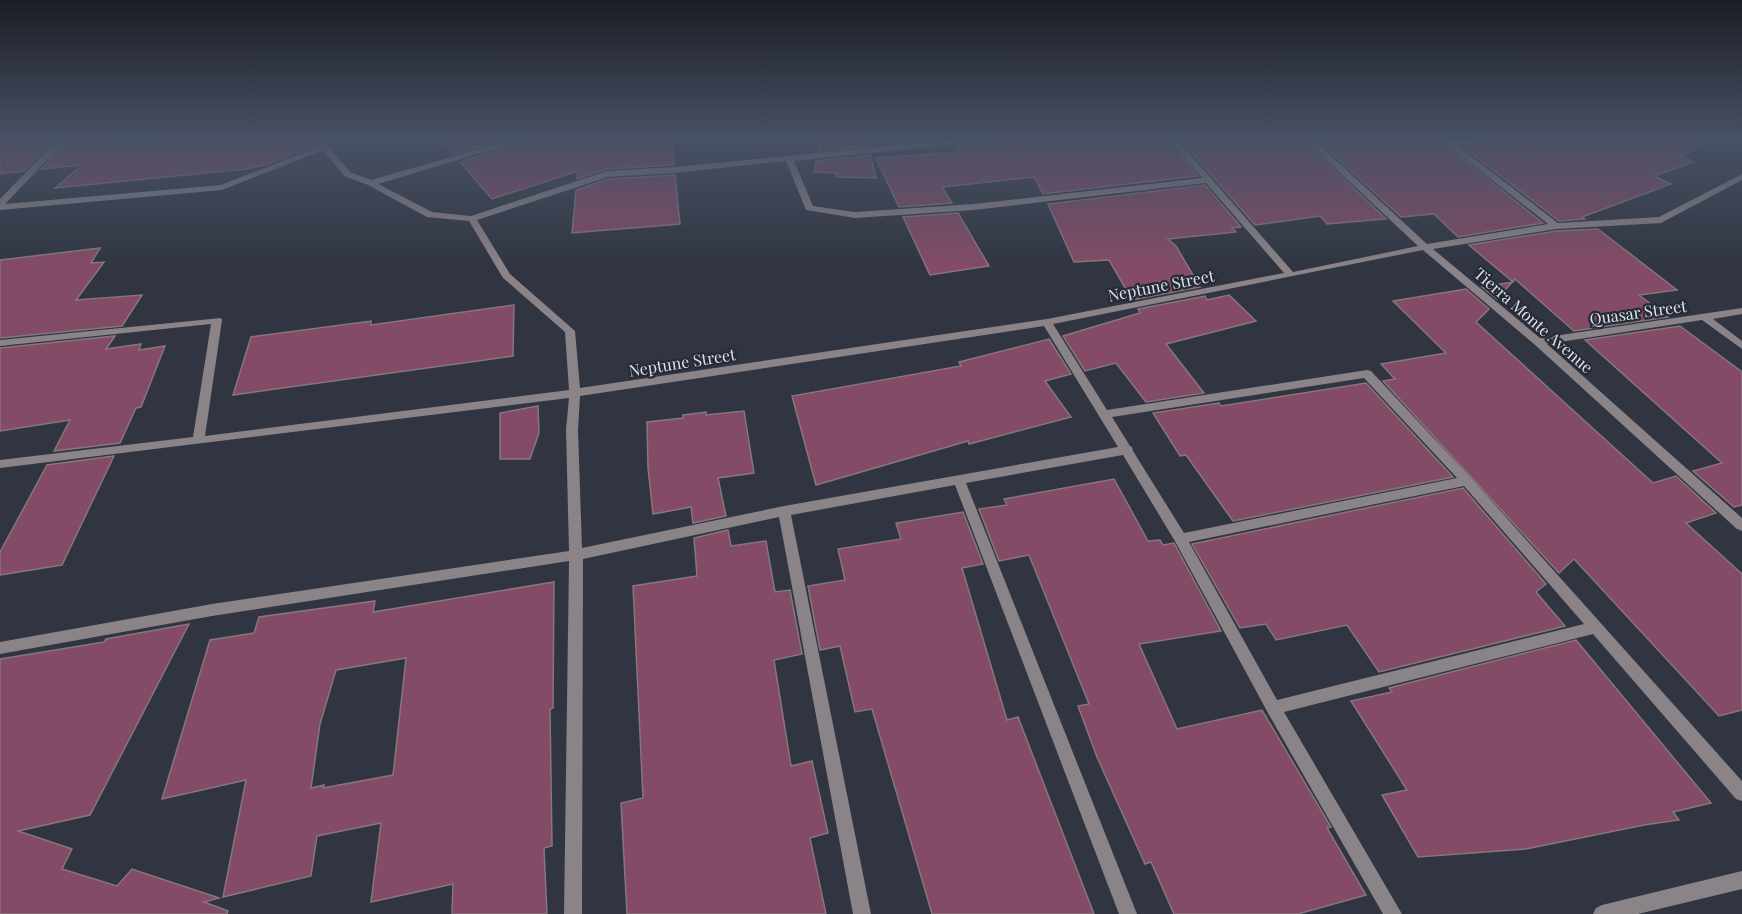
<svg xmlns="http://www.w3.org/2000/svg" width="1742" height="914" font-family="'Playfair Display',serif">
	<style>
		.building { fill: #834b65; stroke: #87767d; stroke-width: 1.5; fill-rule: evenodd }
		.lines { fill: none; stroke-linecap: round; stroke-linejoin: round }
		.minor { fill: #8a8388; fill-rule: evenodd }
		.labels { text-anchor: middle; dominant-baseline: central; stroke-width: 4.5; stroke-linejoin: round; paint-order: stroke }
		.street-label { font-size: 16px; fill: #dee1ea; stroke: #262b37 }
	</style>
	<rect width="100%" height="100%" fill="#303541"/>
	<!-- building -->
	<g class="building">
		<path d="M0,138H56L24,171L0,174Z"/>
		<path d="M70,138H122V146L209,138H317L318,145L265,165L246,169L55,188L82,165L41,169Z"/>
		<path d="M440,138H510L453,154Z"/>
		<path d="M533,138H671L674,165L607,169L577,179L578,171L492,199L460,162Z"/>
		<path d="M820,138H864L867,146L818,151Z"/>
		<path d="M1015,138H1166L1198,176L1043,194L1034,177L942,187L952,203L899,207L876,158L961,152L957,146Z"/>
		<path d="M1179,138H1301L1386,219L1327,224L1320,216L1255,225Z"/>
		<path d="M1315,138H1437L1543,223L1458,237L1434,214L1401,217Z"/>
		<path d="M1500,138H1713L1681,157L1694,162L1654,176L1671,184L1582,217L1585,219L1559,221L1463,147L1494,142Z"/>
		<path d="M870,155L876,178L836,177V173L814,172L816,161Z"/>
		<path d="M675,175L680,224L572,233L576,190L608,179Z"/>
		<path d="M1205,185L1241,227L1232,228L1236,232L1168,239L1176,246L1200,287L1132,300L1109,260L1074,262L1048,204Z"/>
		<path d="M958,213L989,266L930,275L903,217Z"/>
		<path d="M1598,229L1677,290L1639,295L1668,317L1574,331L1515,279L1497,299L1482,287L1513,282L1469,245L1556,231Z"/>
		<path d="M100,248L91,263L104,262L76,300L142,295L122,326L0,338V260Z"/>
		<path d="M1466,289L1489,309L1476,322L1653,483L1676,476L1716,513L1686,523L1742,574V710L1719,716L1574,559L1559,573L1383,381L1395,379L1381,364L1446,353L1393,301Z"/>
		<path d="M1229,295L1256,321L1166,344L1204,393L1146,402L1116,363L1085,371L1063,336L1140,313L1138,309L1205,296L1207,300Z"/>
		<path d="M514,305L513,356L233,395L251,337L371,321V325Z"/>
		<path d="M1680,326L1742,372V505L1734,507L1693,471L1722,463L1585,340Z"/>
		<path d="M115,336L106,349L141,344L139,350L165,346L141,407L136,408L120,443L54,451L70,420L0,431V348Z"/>
		<path d="M1049,339L1071,374L1045,381L1071,417L969,444L968,441L816,485L792,396L961,366L959,362Z"/>
		<path d="M1366,383L1453,477L1233,521L1186,455L1180,456L1153,413L1219,403L1221,406Z"/>
		<path d="M538,406L539,433L530,459H500V413Z"/>
		<path d="M744,411L754,473L718,478L726,516L693,523L691,507L653,514L648,468L647,422L683,418V415L706,412V415Z"/>
		<path d="M114,456L62,565L0,575V552L47,465Z"/>
		<path d="M1114,479L1148,541L1160,540L1163,545L1174,543L1221,631L1139,644L1177,729L1262,710L1331,827L1327,828L1366,895L1298,914H1174L1151,862L1145,864L1097,757L1078,706L1089,704L1029,555L999,561L979,509L1007,505L1004,499Z"/>
		<path d="M1463,488L1546,584L1536,592L1565,626L1379,672L1347,625L1276,640L1266,624L1240,628L1192,544Z"/>
		<path d="M963,512L983,564L962,568L1007,720L1018,717L1094,914H932L872,709L855,712L840,646L820,650L808,586L845,580L838,549L901,539L896,523Z"/>
		<path d="M728,530L731,546L766,541L775,592L790,590L802,654L774,660L791,766L812,761L828,833L810,838L826,914H627L621,803L643,798L633,586L697,576L694,538Z"/>
		<path d="M554,582L553,708L550,709L552,846L544,848L547,914H452L453,884L371,902L381,823L317,836L311,876L223,897L246,780L162,799L210,640L254,633L259,617L375,601L373,612ZM406,658L393,775L323,788L324,785L311,788L320,724L336,670Z"/>
		<path d="M189,624L90,815L18,831L72,849L62,869L117,886L132,869L219,898L204,902L228,911L227,914H0V659L104,642L106,639Z"/>
		<path d="M1576,640L1711,803L1673,812L1679,820L1644,825L1526,849L1418,857L1382,795L1407,790L1351,701L1392,692L1389,688Z"/>
	</g>
	<g class="lines">
		<!-- minor -->
		<g class="minor">
			<path d="M59,138H68L5,204L221,185L321,146L319,138H327L329,147L350,172L371,180L518,138H531L378,184L432,212L471,216L607,171L674,167L971,138H1000L996,140L794,161L813,206L855,212L974,204L1202,178L1168,138H1176L1293,272L1418,246L1303,138H1312L1427,244L1548,224L1439,138H1448L1453,141L1477,138H1498L1494,140L1458,146L1558,223L1659,217L1742,174V180L1661,223L1556,229L1433,249L1540,338L1742,308V314L1713,319L1742,341V349L1702,320L1547,344L1742,518V531L1737,529L1534,344L1423,250L1053,324L1107,410L1367,370L1371,371L1471,478L1742,781V801L1736,799L1593,634L1284,712L1402,914H1383L1268,713L1176,543L1123,455L966,483L1137,914H1119L955,485L791,515L871,914H853L779,517L583,559L582,914H564L569,561L212,616L0,654V642L212,604L569,551L566,430L569,398L0,468V460L193,437L211,324L0,346V340L221,318L222,320L205,436L569,390L565,332L503,278L469,221L427,217L368,185L344,176L323,150L222,190L0,210V199ZM786,161L806,210L855,218L974,210L1206,183L1284,273L1047,319L580,388L575,331L510,274L477,220L608,177L674,173ZM1044,326L1118,447L784,506L582,548L578,430L580,396ZM1364,378L1457,478L1184,533L1133,451L1132,447L1130,446L1112,417ZM1464,486L1584,624L1277,700L1189,542Z"/>
			<path d="M1742,871V889L1638,914H1593L1596,908L1602,905Z"/>
		</g>
	</g>
	<!-- sky -->
	<linearGradient id="sky" x2="0" y2="1"><stop stop-color="#1a1d24"/><stop offset="0.52" stop-color="#485165"/><stop offset="1" stop-color="#485165" stop-opacity="0"/></linearGradient>
	<rect width="1742" height="266" fill="url(#sky)"/>
	<g class="labels">
		<!-- street labels -->
		<g class="street-label">
			<text transform="translate(1161 285) rotate(-11)">Neptune Street</text>
			<text transform="translate(1638 312) rotate(-8)">Quasar Street</text>
			<text transform="translate(1534 320) rotate(41)">Tierra Monte Avenue</text>
			<text transform="translate(682 362) rotate(-9)">Neptune Street</text>
		</g>
	</g>
</svg>
